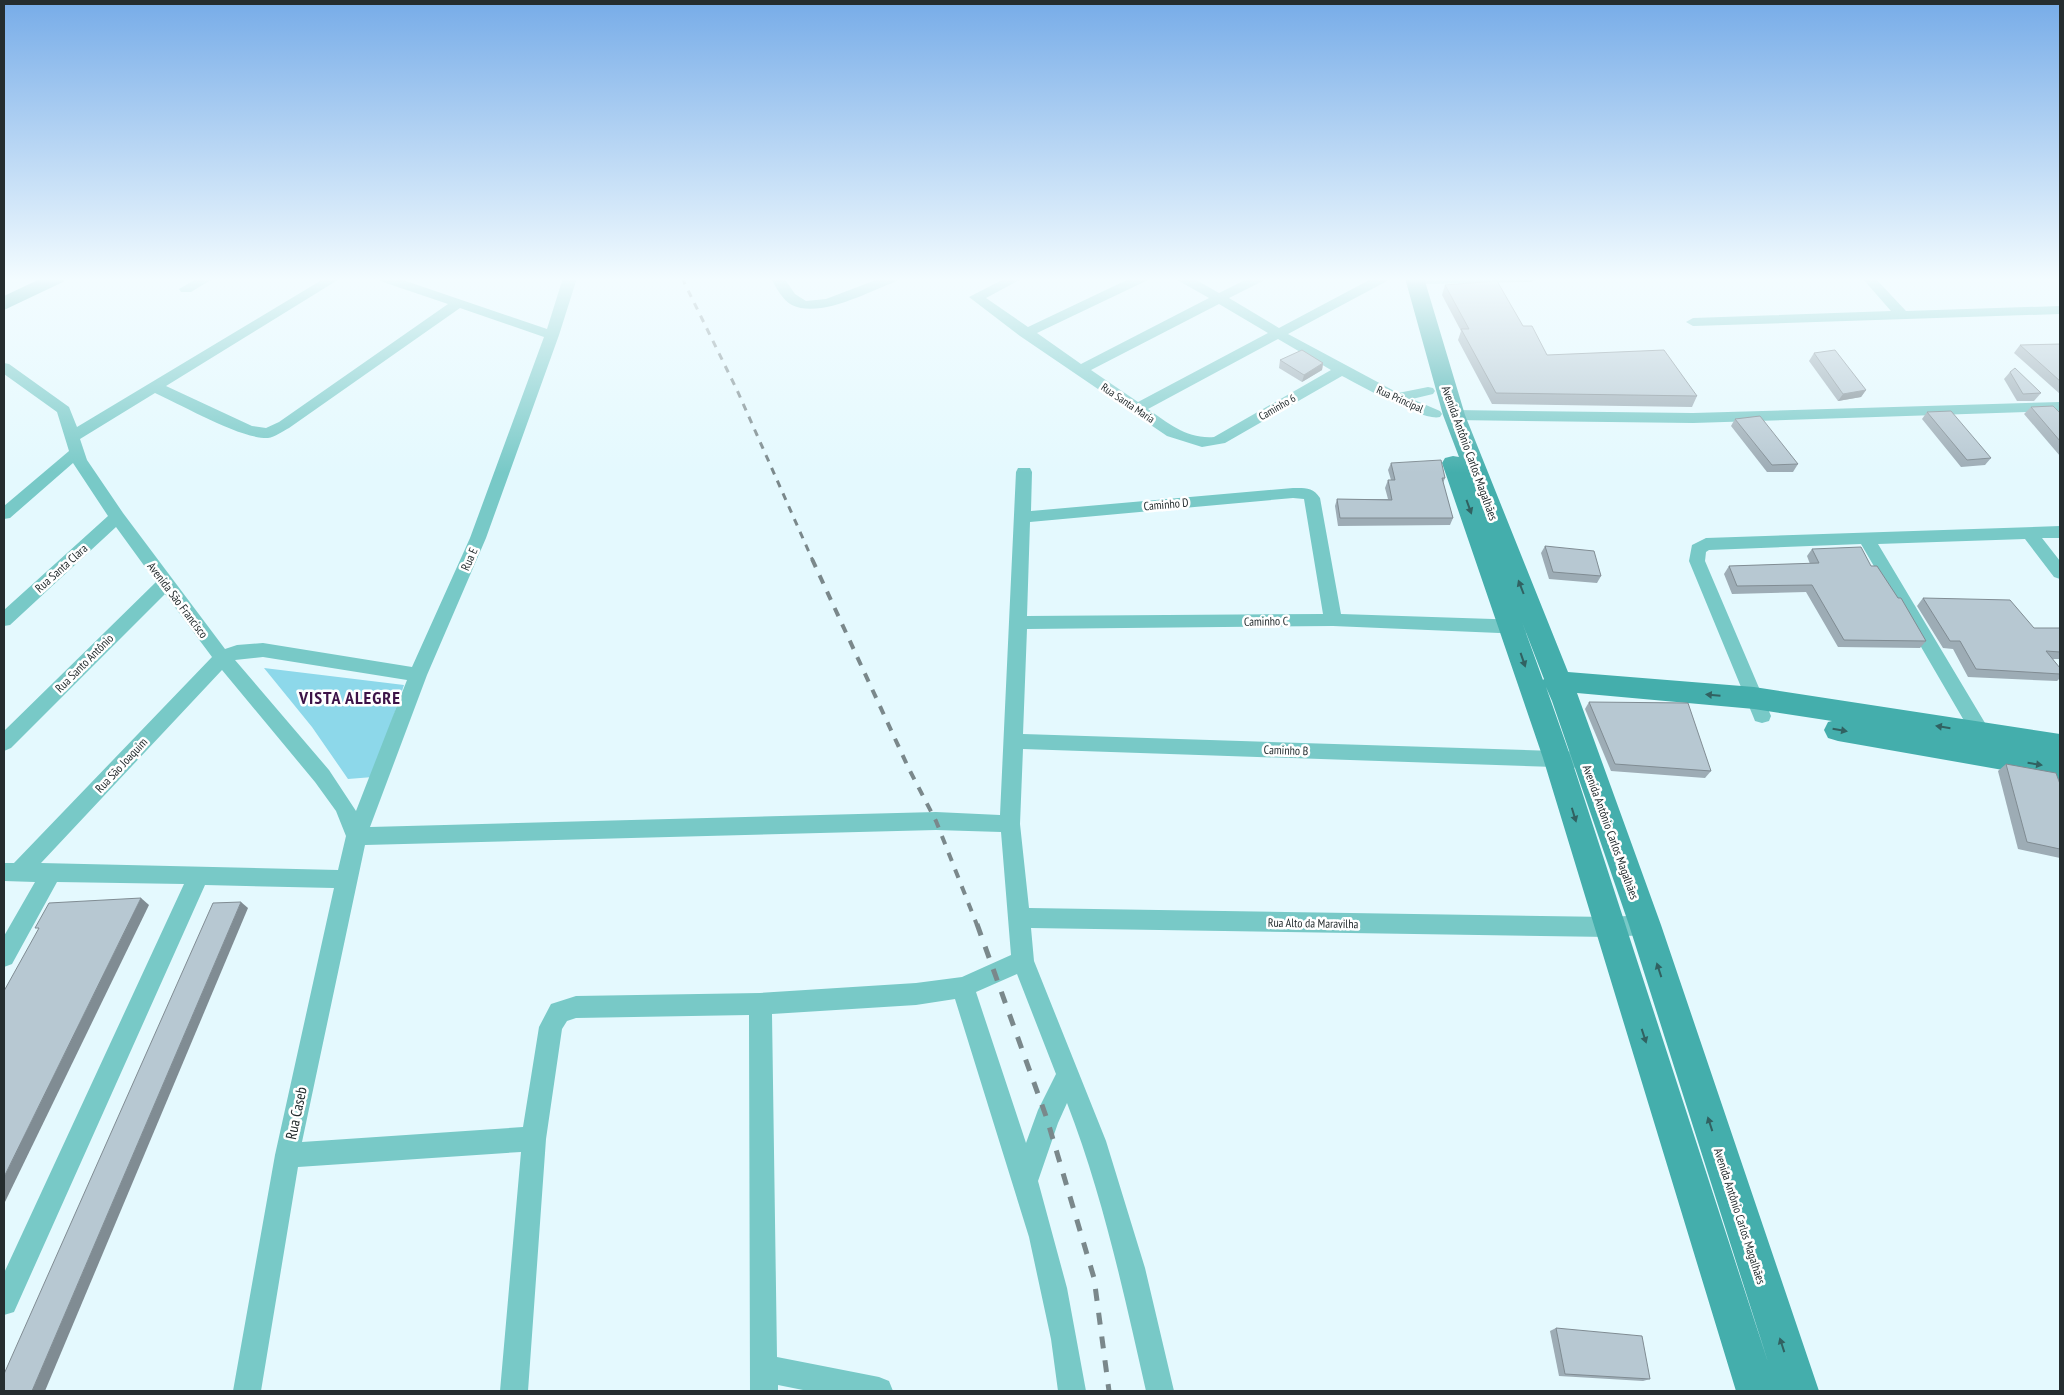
<svg xmlns="http://www.w3.org/2000/svg" width="2064" height="1395" font-family="'PT Sans Narrow',sans-serif">
	<style>
		.green { fill: #8dd8ea }
		.lines { fill: none; stroke-linecap: round; stroke-linejoin: round }
		.street { fill: #78c9c7; fill-rule: evenodd }
		.secondary { fill: #44aeac; fill-rule: evenodd }
		.rail-far2 { stroke: #7a888b; stroke-width: 3; stroke-dasharray: 7 7; stroke-linecap: butt }
		.rail-far1 { stroke: #7a888b; stroke-width: 4; stroke-dasharray: 9 9; stroke-linecap: butt }
		.rail { stroke: #7a888b; stroke-width: 5; stroke-dasharray: 12 12; stroke-linecap: butt }
		.wall { fill: #9dacb5 }
		.shaded-wall { fill: #808c93 }
		.building { fill: #b7c8d2; stroke: #808c93 }
		.oneway { fill: #316161 }
		.labels { text-anchor: middle; dominant-baseline: central; stroke-width: 5; stroke-linejoin: round; paint-order: stroke }
		.far-street-label { font-size: 11px; fill: #252d2f; stroke: #fff }
		.street-label { font-size: 12px; fill: #252d2f; stroke: #fff }
		.near-street-label { font-size: 15px; fill: #252d2f; stroke: #fff }
		.district-label { font-size: 18px; font-weight: bold; letter-spacing: 1px; fill: #3d1348; stroke: #fff }
	</style>
	<rect width="100%" height="100%" fill="#e4f9fe"/>
	<!-- green -->
	<path class="green" d="M264,668L404,685L373,777L348,779L312,727Z"/>
	<g class="lines">
		<!-- street -->
		<g class="street">
			<path d="M198,278H214L191,292H181L179,289Z"/>
			<path d="M325,278H341L166,386L252,426L266,428L279,422L448,304L380,281L379,278H397L547,329L563,278H577L559,335L486,538L427,675L370,827L936,812L1000,815L1016,472L1018,468H1030L1032,472L1031,511L1293,488C1305,488 1313,487 1320,498L1341,614L1523,620L1529,622L1532,627L1529,632L1523,634L1333,626L1027,629L1023,734L1585,752L1592,754L1595,760L1592,766L1585,768L1023,749L1020,824L1029,908L1609,917L1645,915L1653,918L1656,925L1653,932L1645,935L1609,937L1031,928L1034,961L1106,1141L1145,1268L1174,1391H1146C1124,1294 1103,1196 1067,1103L1058,1123L1038,1181L1067,1288L1086,1391H1058L1051,1339L1029,1237L955,999L916,1005L772,1014L777,1357L879,1377L889,1381L893,1391H808L778,1385V1391H750L749,1015L576,1018L567,1021L562,1029L546,1139L528,1391H500L521,1152L298,1167L261,1391H233L275,1155L334,888L205,885L14,1312L4,1315V1273L184,884L57,882L12,964L4,967V936L35,882L4,881V863H14L212,657L165,594L11,748L4,751V731L156,582L116,527L10,625L4,626V610L108,516L73,463L10,518L4,519V506L69,451L57,412L4,374V363L9,364L69,407L77,427ZM460,308L544,337L470,538L412,667L263,643L237,645L225,649L123,513L87,460L80,439L155,393C182,405 240,439 268,438C275,437 283,431 289,428ZM1293,498L1304,499L1323,614L1027,616L1030,522ZM263,657L407,680L356,811L329,770L235,660ZM222,670L315,782L336,811L346,836L338,870L41,863ZM936,830L1001,832L1011,955L962,977L916,983L760,993L576,996L551,1004L539,1027L523,1127L302,1142L365,845ZM1017,974L1056,1074L1038,1110L1026,1143L976,992Z"/>
			<path d="M771,278H784L795,294L806,301L826,299L881,278H899L897,281C870,291 820,319 792,305C783,301 775,286 771,278Z"/>
			<path d="M1006,278H1023L986,298L1028,327L1131,278H1147L1146,281L1037,333L1081,364L1209,298L1179,281L1178,278H1193L1219,293L1249,278H1264L1263,281L1229,298L1279,328L1373,278H1388L1387,281L1288,334L1398,393L1428,387L1433,388L1435,391L1433,394L1412,399L1440,411L1442,414L1440,417C1423,422 1360,385 1342,376L1225,443L1202,447L1167,436L1020,336L969,297ZM1219,304L1268,333L1138,402L1091,370ZM1278,339L1331,370L1214,437C1187,439 1169,424 1148,409Z"/>
			<path d="M1409,278H1538L1531,282L1414,284L1409,283L1407,280Z"/>
			<path d="M1862,278H1875L1906,311L2060,306V314L1693,326L1686,322L1693,318L1891,311Z"/>
			<path d="M2060,402V411L1693,423L1454,420L1447,415L1454,410L1693,413Z"/>
			<path d="M2060,526V538H2042L2060,561V579L2054,577L2025,539L1878,544L1994,738L1997,743L1994,748L1987,751L1980,748L1861,544L1709,550L1706,552L1705,561L1771,716L1769,721L1762,723L1755,721L1753,716L1689,561L1692,545L1706,538Z"/>
		</g>
		<!-- secondary -->
		<g class="secondary">
			<path d="M42,278H66L63,282L4,310V296Z"/>
			<path d="M1405,278H1424L1465,415L1568,672L1754,687L2060,734V780L1838,741L1828,738L1824,730L1828,722L1832,721L1754,709L1577,693L1661,925L1819,1391H1736L1543,758L1442,463L1445,458L1453,456L1459,457L1443,415ZM1522,622L1544,679L1543,680ZM1546,687L1552,701L1629,925L1768,1362L1571,758Z"/>
		</g>
		<!-- rail-far2 -->
		<path class="rail-far2" d="M682,278L737,390L813,561"/>
		<!-- rail-far1 -->
		<path class="rail-far1" d="M812,559L909,769L936,821L977,925"/>
		<!-- rail -->
		<path class="rail" d="M977,924L1047,1119L1094,1278L1109,1391"/>
	</g>
	<!-- wall -->
	<g class="wall">
		<path d="M1445,285L1547,355L1697,396L1692,407L1492,404L1458,340L1461,331L1442,295Z"/>
		<path d="M2060,344V394L2014,353L2020,345Z"/>
		<path d="M1814,353L1866,390L1861,397L1838,401L1809,361Z"/>
		<path d="M1280,360L1323,363L1322,370L1302,382L1279,368Z"/>
		<path d="M2010,372L2041,393L2034,401H2017L2004,379Z"/>
		<path d="M2031,407L2060,413V456L2024,414Z"/>
		<path d="M1927,412L1991,458L1985,465L1961,467L1922,419Z"/>
		<path d="M1735,419L1798,464L1793,472H1767L1731,426Z"/>
		<path d="M1391,463L1445,478L1443,483L1453,518L1450,525L1338,526L1335,506L1337,499H1388L1385,488L1388,480H1391L1388,470Z"/>
		<path d="M1545,546L1601,576L1597,583L1549,579L1541,553Z"/>
		<path d="M1812,549L1871,566L1926,641L1920,648L1838,647L1806,592L1732,594L1724,574L1729,566L1810,564L1807,556Z"/>
		<path d="M1923,598L2034,628H2060V659H2053L2060,674V678L2057,681L1968,677L1953,649L1943,648L1917,606Z"/>
		<path d="M1589,702L1711,771L1705,778L1611,771L1585,709Z"/>
		<path d="M2006,764L2060,784V858L2018,849L1998,771Z"/>
		<path d="M1556,1328L1650,1379L1643,1381L1559,1376L1550,1331Z"/>
	</g>
	<!-- shaded-wall -->
	<g class="shaded-wall">
		<path d="M1323,363L1322,370L1302,382L1304,375Z"/>
		<path d="M1866,390L1861,397L1838,401L1843,394Z"/>
		<path d="M141,898L149,905L4,1204V1177Z"/>
		<path d="M241,902L248,908L45,1391H32Z"/>
	</g>
	<!-- building -->
	<g class="building">
		<path d="M1497,281L1523,326H1532L1547,355L1664,350L1697,396L1496,393L1461,329H1469L1445,285Z"/>
		<path d="M2060,344V381L2020,345Z"/>
		<path d="M1302,350L1323,363L1304,375L1280,360Z"/>
		<path d="M1835,350L1866,390L1843,394L1814,353Z"/>
		<path d="M2015,368L2041,393L2023,394L2010,372Z"/>
		<path d="M2053,406L2060,413V441L2031,407Z"/>
		<path d="M1951,411L1991,458L1967,460L1927,412Z"/>
		<path d="M1760,416L1798,464L1772,465L1735,419Z"/>
		<path d="M1441,460L1445,478H1442L1453,518H1340L1337,499L1392,500L1388,480H1395L1391,463Z"/>
		<path d="M1545,546L1594,551L1601,576L1553,572Z"/>
		<path d="M1861,547L1871,566H1877L1898,598H1901L1926,641L1844,640L1812,585L1737,586L1729,566L1819,563L1812,549Z"/>
		<path d="M1923,598L2010,600L2034,628H2060V652L2046,651L2060,668V674L1976,669L1960,641H1950Z"/>
		<path d="M1589,702L1688,703L1711,771L1615,764Z"/>
		<path d="M2006,764L2056,773L2060,784V849L2027,842Z"/>
		<path d="M141,898L4,1177V991L39,928H35L49,903Z"/>
		<path d="M241,902L32,1391H4V1374L213,903Z"/>
		<path d="M1556,1328L1642,1336L1650,1379L1565,1374Z"/>
	</g>
	<!-- one-way arrows -->
	<defs><path id="oneway-solid" d="M-6-.8H1V-3.2L6.5 0L1 3.2V.8H-6Z" transform="scale(1.25)"/></defs>
	<g class="oneway">
		<use href="#oneway-solid" transform="translate(1469 507) rotate(70)"/>
		<use href="#oneway-solid" transform="translate(1521 587) rotate(-111)"/>
		<use href="#oneway-solid" transform="translate(1523 660) rotate(71)"/>
		<use href="#oneway-solid" transform="translate(1713 695) rotate(-175)"/>
		<use href="#oneway-solid" transform="translate(1943 727) rotate(-171)"/>
		<use href="#oneway-solid" transform="translate(1840 730) rotate(10)"/>
		<use href="#oneway-solid" transform="translate(2035 764) rotate(9)"/>
		<use href="#oneway-solid" transform="translate(1574 815) rotate(73)"/>
		<use href="#oneway-solid" transform="translate(1659 970) rotate(-108)"/>
		<use href="#oneway-solid" transform="translate(1644 1036) rotate(72)"/>
		<use href="#oneway-solid" transform="translate(1710 1124) rotate(-108)"/>
		<use href="#oneway-solid" transform="translate(1782 1345) rotate(-108)"/>
	</g>
	<!-- sky -->
	<linearGradient id="sky" x2="0" y2="1"><stop stop-color="#77ace8"/><stop offset="0.59" stop-color="#f3fcff"/><stop offset="1" stop-color="#f3fcff" stop-opacity="0"/></linearGradient>
	<rect width="2064" height="473" fill="url(#sky)"/>
	<g class="labels">
		<!-- far-street labels -->
		<g class="far-street-label">
			<text transform="translate(1400 399) rotate(24)">Rua Principal</text>
			<text transform="translate(1128 403) rotate(34)">Rua Santa Maria</text>
			<text transform="translate(1277 407) rotate(-30)">Caminho 6</text>
		</g>
		<!-- street labels -->
		<g class="street-label">
			<text transform="translate(1470 453) rotate(70)">Avenida Antônio Carlos Magalhães</text>
			<text transform="translate(1166 504) rotate(-5)">Caminho D</text>
			<text transform="translate(469 559) rotate(-66)">Rua E</text>
			<text transform="translate(61 568) rotate(-42)">Rua Santa Clara</text>
			<text transform="translate(178 600) rotate(53)">Avenida São Francisco</text>
			<text transform="translate(1266 621) rotate(-1)">Caminho C</text>
			<text transform="translate(84 663) rotate(-45)">Rua Santo Antônio</text>
			<text transform="translate(1286 750) rotate(2)">Caminho B</text>
			<text transform="translate(121 765) rotate(-47)">Rua São Joaquim</text>
			<text transform="translate(1611 832) rotate(70)">Avenida Antônio Carlos Magalhães</text>
			<text transform="translate(1313 923) rotate(1)">Rua Alto da Maravilha</text>
			<text transform="translate(1740 1216) rotate(72)">Avenida Antônio Carlos Magalhães</text>
		</g>
		<!-- near-street labels -->
		<g class="near-street-label">
			<text transform="translate(296 1113) rotate(-78)">Rua Caseb</text>
		</g>
		<!-- district labels -->
		<g class="district-label">
			<text x="350" y="697">VISTA ALEGRE</text>
		</g>
	</g>
	<!-- border -->
	<rect width="2064" height="1395" fill="none" stroke="#252d2f" stroke-width="10"/>
</svg>
